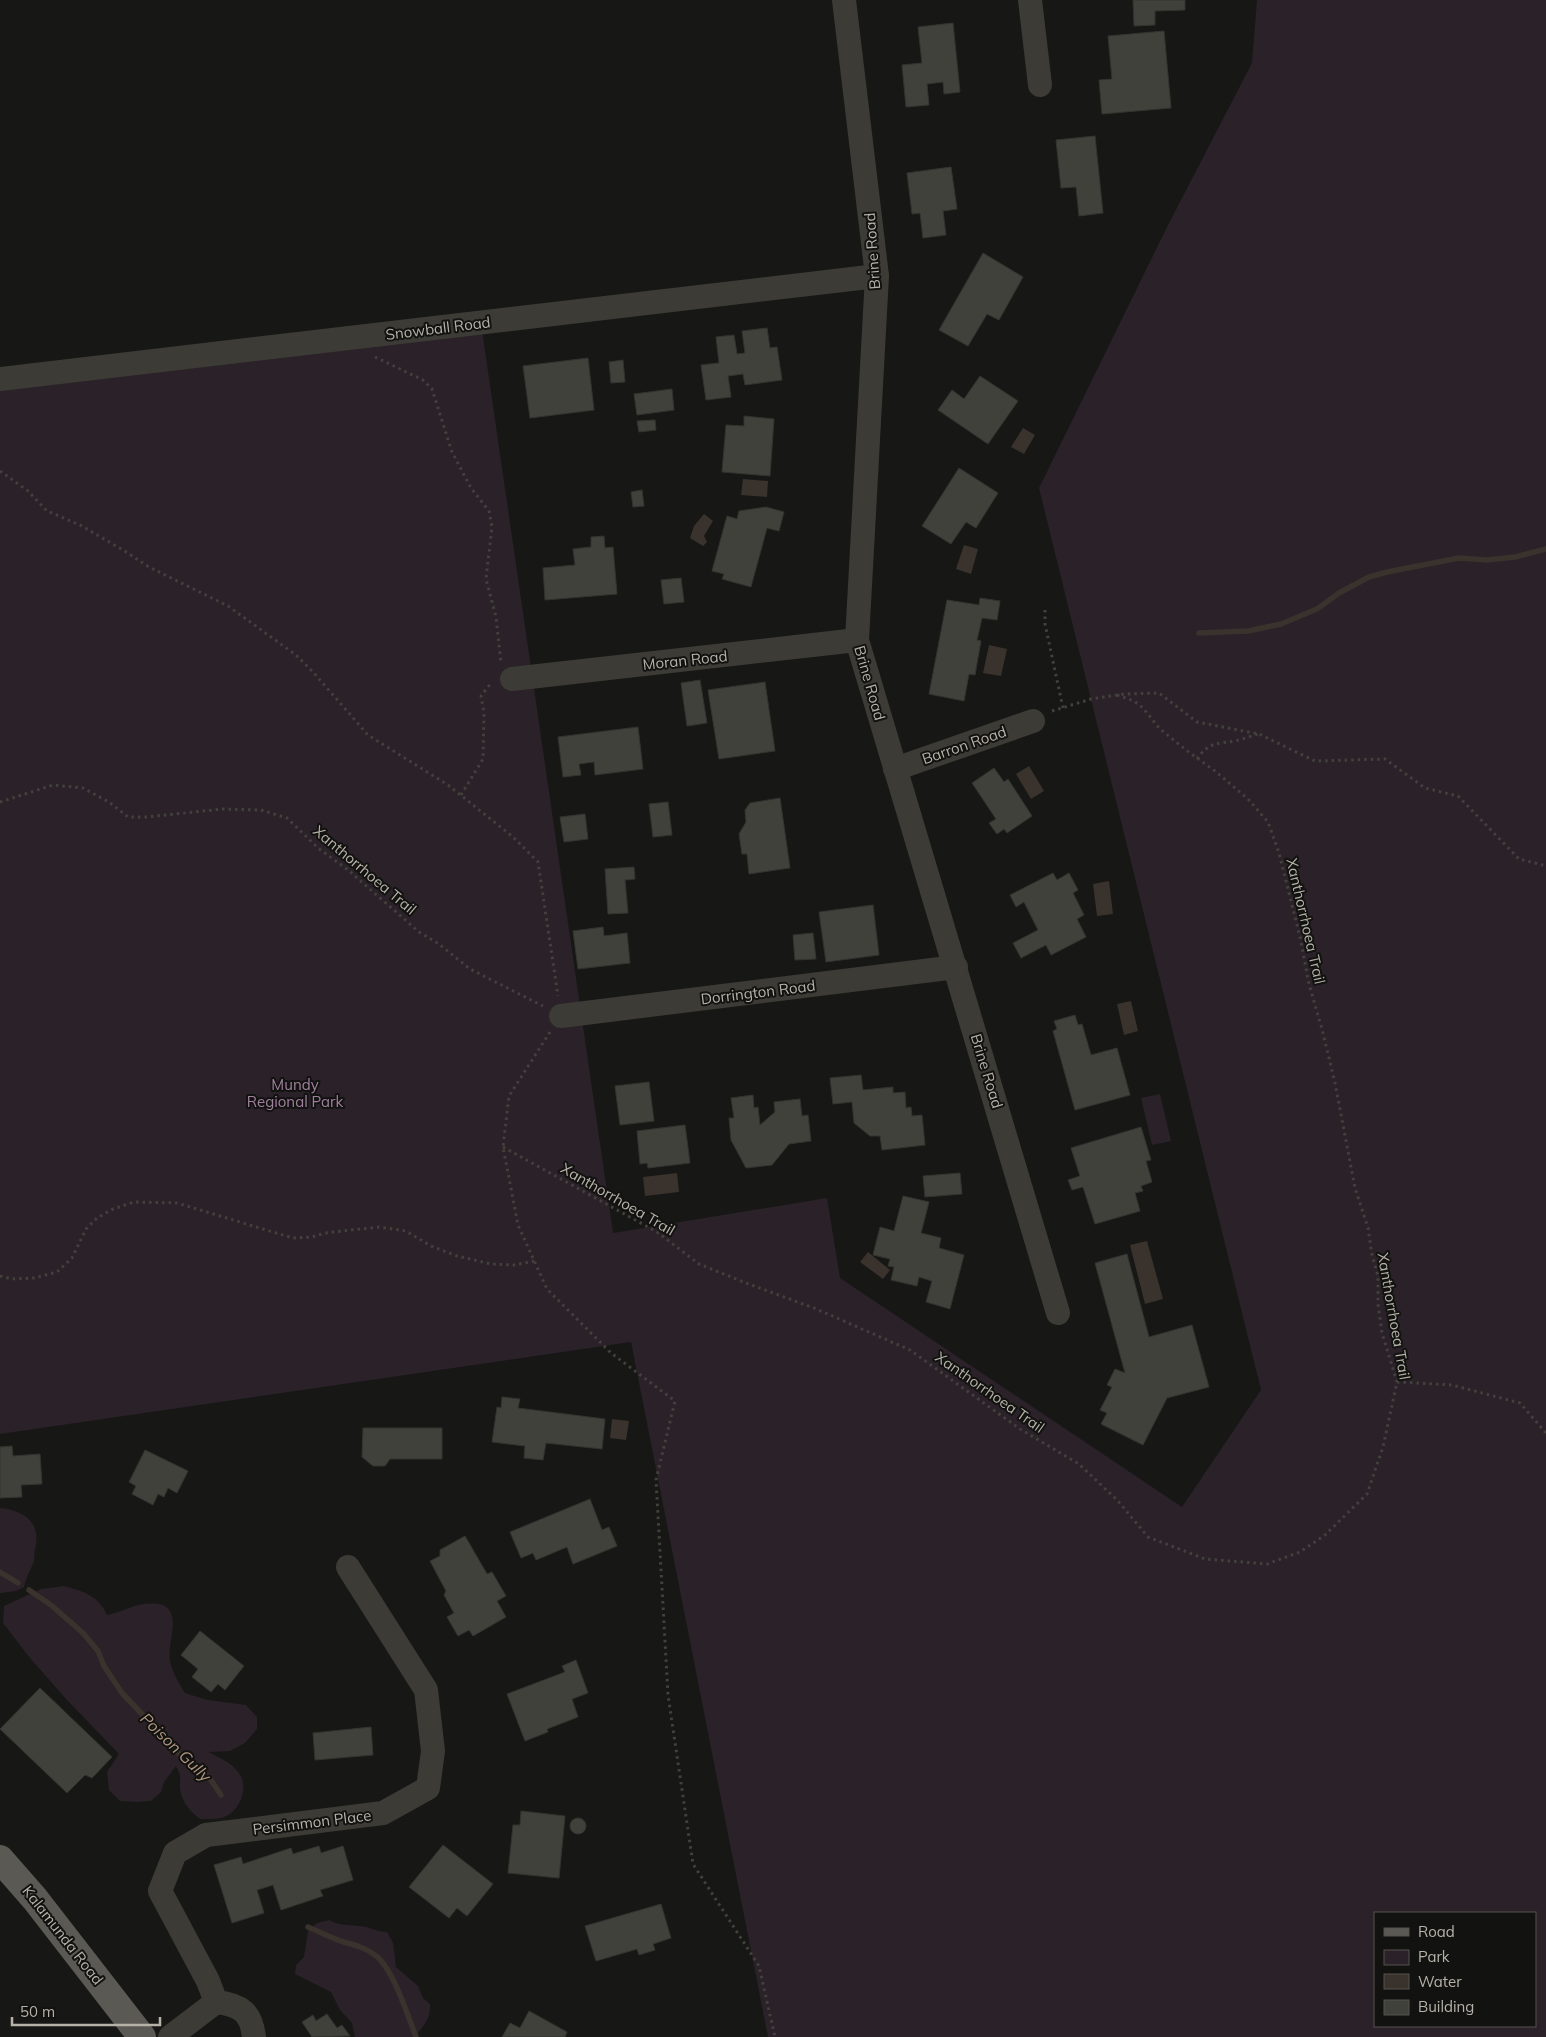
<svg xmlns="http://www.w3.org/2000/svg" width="1546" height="2037" font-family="Mulish,sans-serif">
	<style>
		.green { fill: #2a2129; fill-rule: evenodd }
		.water { fill: #3a322c }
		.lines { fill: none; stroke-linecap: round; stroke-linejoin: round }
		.stream { stroke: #3a322c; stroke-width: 5.5 }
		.building { fill: #41413c; stroke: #33332f }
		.path { stroke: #43413c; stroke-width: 3; stroke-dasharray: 2.5 4; stroke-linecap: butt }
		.minor { stroke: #3c3b36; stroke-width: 24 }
		.primary { stroke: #5b5953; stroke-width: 28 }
		.labels { text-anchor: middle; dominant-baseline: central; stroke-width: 4; stroke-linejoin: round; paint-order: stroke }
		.street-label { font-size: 15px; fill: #b6b2a8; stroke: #121210 }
		.park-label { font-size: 15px; fill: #a1809f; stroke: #121210 }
		.water-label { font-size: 16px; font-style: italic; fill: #b09680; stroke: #121210 }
	</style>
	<rect width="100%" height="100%" fill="#171715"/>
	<!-- green -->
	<g class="green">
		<path d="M1257,0H1546V2037H768L631,1342L0,1434V379L481,323L613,1233L827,1198L840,1278L1182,1507L1261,1390L1039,488L1168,225L1252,63ZM1375,1913H1535V2026H1375Z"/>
		<path d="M1160,1094L1171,1141L1152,1145L1141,1098Z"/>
		<path d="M0,1508C24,1510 42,1523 35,1549C34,1554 35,1560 33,1564C29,1572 26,1578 24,1587L16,1591L2,1593H0Z"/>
		<path d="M64,1586C83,1591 99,1596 107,1615C119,1613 133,1605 144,1604C190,1598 166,1640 170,1661C172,1672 179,1683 185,1693L208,1700L246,1705L257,1717V1729L245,1743L230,1751L209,1752C219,1758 231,1762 238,1772C250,1786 240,1812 224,1817C216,1820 208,1819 200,1819C190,1811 182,1803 180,1789C179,1777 183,1779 176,1766L164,1782L161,1792L151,1801L137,1802L120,1801L109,1790L107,1772L119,1754L66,1699L30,1658L3,1623L4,1606L41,1589Z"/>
		<path d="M329,1920C342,1927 353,1924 366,1927C374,1929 379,1932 387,1932L393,1943L396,1967L418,1986L423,1998L430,2004C431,2020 423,2025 415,2037H355L352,2023L340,2010L331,1992L295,1974L296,1965L304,1957L308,1931L317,1923Z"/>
	</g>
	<!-- water -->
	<g class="water">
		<path d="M1023,428L1035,435L1024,454L1011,447Z"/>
		<path d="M743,479L768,481L767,497L741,495Z"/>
		<path d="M704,514L713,521L704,536L707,542L703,546L690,538L694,526Z"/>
		<path d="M964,545L978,549L971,574L956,569Z"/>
		<path d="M989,645L1007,649L1001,676L983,673Z"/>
		<path d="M1029,766L1044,791L1031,799L1016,774Z"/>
		<path d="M1109,881L1113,914L1097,916L1093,884Z"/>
		<path d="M1131,1001L1138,1031L1124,1035L1117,1004Z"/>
		<path d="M677,1173L679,1192L645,1196L643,1177Z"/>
		<path d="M1147,1241L1163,1299L1145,1304L1130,1245Z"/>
		<path d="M868,1252L890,1270L883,1279L860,1262Z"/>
		<path d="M612,1419L629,1421L626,1440L610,1438Z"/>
	</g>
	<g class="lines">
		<!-- stream -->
		<g class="stream">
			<path d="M1199,633L1248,631L1281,624L1317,609L1339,593L1369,577L1387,572L1459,558L1487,560L1515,557L1546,549"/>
			<path d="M0,1572L18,1583"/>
			<path d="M29,1590L51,1605L83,1633L98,1651L104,1666L122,1693L161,1734L173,1749L209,1777L221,1795"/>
			<path d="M308,1927C320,1932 331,1938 344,1942C355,1945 366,1948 375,1955C393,1968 408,2016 416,2037"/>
		</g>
	</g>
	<!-- building -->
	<g class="building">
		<path d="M1133,0H1185V10L1155,11V25L1134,26Z"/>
		<path d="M953,23L960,92L944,94L943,82L927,84L929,105L906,107L902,65L922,63L918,27Z"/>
		<path d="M1164,31L1171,108L1102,114L1099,80L1112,79L1108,36Z"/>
		<path d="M1095,136L1103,213L1079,216L1076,187L1061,188L1056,140Z"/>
		<path d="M951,167L957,209L943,211L946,235L923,238L920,213L912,214L907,173Z"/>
		<path d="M983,253L1023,277L999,320L987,314L968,346L939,330Z"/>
		<path d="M767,328L770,348L777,347L782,380L745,385L743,374L728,376L731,397L706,400L701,365L719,363L716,337L734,335L737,354L745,353L742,331Z"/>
		<path d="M588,358L594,410L530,418L523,366Z"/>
		<path d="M623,360L625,382L611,383L609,362Z"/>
		<path d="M980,376L1018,401L988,444L938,410L952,390L964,399Z"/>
		<path d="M672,389L674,410L637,415L634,394Z"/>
		<path d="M744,416L774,419L770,476L722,472L726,425L744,426Z"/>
		<path d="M655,420L656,430L639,432L637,421Z"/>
		<path d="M959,468L998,493L976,528L966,522L951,544L922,526Z"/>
		<path d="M642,490L644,506L633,507L631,492Z"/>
		<path d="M766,507L784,512L779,531L767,528L751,587L722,579L724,574L712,571L727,516L737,519L739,511Z"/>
		<path d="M604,536L605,548L613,547L617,594L545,600L543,568L575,565L573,549L591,547V537Z"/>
		<path d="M681,578L684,602L664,604L661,580Z"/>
		<path d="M980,598L1000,601L997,620L982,618L977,640L981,641L975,675L969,674L964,701L929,694L947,600L979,605Z"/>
		<path d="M700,680L707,723L687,726L681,683Z"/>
		<path d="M765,682L775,751L719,759L708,690Z"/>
		<path d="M638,727L643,769L595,775L594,762L579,764L581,775L563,777L558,737Z"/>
		<path d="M994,768L1004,782L1008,779L1032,816L1007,833L1004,829L997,834L989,823L996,819L972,783Z"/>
		<path d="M780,798L790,868L749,874L747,854H742L739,834L746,822L745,810L750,803Z"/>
		<path d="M668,802L672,835L653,837L649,804Z"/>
		<path d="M585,814L588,839L564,842L560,817Z"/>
		<path d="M634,867L635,879L625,880L628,913L608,914L605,869Z"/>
		<path d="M1053,873L1057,880L1069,873L1078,890L1073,893L1084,915L1077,919L1086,937L1051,955L1046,945L1021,958L1013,943L1038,930L1024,902L1016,907L1010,895Z"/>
		<path d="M873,905L879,955L826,962L819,912Z"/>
		<path d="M603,927L604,936L627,933L630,963L578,969L573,931Z"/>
		<path d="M813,933L816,959L795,960L793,935Z"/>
		<path d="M1075,1015L1078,1025L1082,1024L1091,1055L1117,1048L1130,1095L1075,1110L1053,1031L1057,1029L1054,1021Z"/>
		<path d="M861,1075L863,1090L893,1087V1093L905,1092L906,1108L911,1107L912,1116L922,1115L925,1145L882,1150L880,1136H870L854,1123L852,1102L833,1104L830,1078Z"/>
		<path d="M649,1082L654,1121L620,1125L615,1086Z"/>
		<path d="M753,1095L754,1108L758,1107L760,1125L775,1112L774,1102L800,1099L802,1116L808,1115L811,1141L789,1144L772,1165L746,1168L731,1140L729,1118H734L731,1098Z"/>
		<path d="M685,1125L690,1163L648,1168L647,1163L640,1164L637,1131Z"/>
		<path d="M1141,1127L1151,1160L1146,1161L1152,1182L1141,1186L1143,1191L1135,1193L1140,1211L1095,1224L1083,1187L1072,1190L1068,1180L1080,1176L1071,1148Z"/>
		<path d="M960,1173L962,1194L925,1197L923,1176Z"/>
		<path d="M903,1196L929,1202L921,1233L941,1238L939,1248L964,1255L950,1309L926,1302L932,1281L919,1277L917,1286L891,1280L894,1267L888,1266L890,1259L873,1255L880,1227L894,1231Z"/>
		<path d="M1127,1254L1149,1337L1192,1325L1209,1387L1167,1398L1143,1445L1101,1424L1107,1413L1100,1410L1112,1387L1107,1385L1115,1369L1125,1373L1095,1263Z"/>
		<path d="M502,1397L520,1399L518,1408L605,1419L602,1449L546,1443L543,1460L524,1458L525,1446L492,1442L497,1407L501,1408Z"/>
		<path d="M363,1428H442V1459H390L385,1466H373L362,1457Z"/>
		<path d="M12,1446L13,1456L40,1454L42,1484L21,1485L22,1497L0,1498V1447Z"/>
		<path d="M145,1450L188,1471L177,1493L168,1488L164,1497L158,1494L153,1505L132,1494L136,1486L129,1482Z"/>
		<path d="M590,1499L602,1530L609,1527L617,1546L573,1564L567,1547L536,1560L533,1553L521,1558L510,1532Z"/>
		<path d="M465,1536L487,1574L492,1572L506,1596L497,1601L506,1617L473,1636L469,1630L458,1636L447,1617L454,1613L444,1595L446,1591L430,1561L440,1556V1550Z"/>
		<path d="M200,1631L244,1666L225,1690L218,1684L211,1692L192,1677L198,1669L181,1655Z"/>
		<path d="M576,1660L588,1693L572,1699L578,1717L547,1729L548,1732L525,1741L507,1694L565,1672L562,1666Z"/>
		<path d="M40,1688L112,1757L92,1778L85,1775L67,1793L0,1729Z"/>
		<path d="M371,1727L373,1755L315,1760L313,1733Z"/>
		<path d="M521,1811L565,1816L559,1878L508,1873L513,1825H520Z"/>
		<circle cx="578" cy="1826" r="8"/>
		<path d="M443,1845L493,1884L467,1916L457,1908L449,1918L409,1887Z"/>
		<path d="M319,1846L321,1853L343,1846L353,1880L320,1890L323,1896L281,1910L273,1885L257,1890L264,1913L232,1923L214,1865L241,1857L243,1864L291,1848L293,1854Z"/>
		<path d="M661,1904L671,1938L653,1944L655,1950L639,1955L637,1949L596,1961L585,1926Z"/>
		<path d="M529,2011L567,2032L565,2037H502L510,2023L520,2028Z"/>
		<path d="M327,2014L337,2028L342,2025L350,2036L312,2037L302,2022L313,2015L316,2021Z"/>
	</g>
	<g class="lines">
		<!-- path -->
		<g class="path">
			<path d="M375,357L423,380L432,389L452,452L471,488L489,511L492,527L486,579L496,617L501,663"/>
			<path d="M0,471L28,491L47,511L80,525L123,550L149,567L228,606L296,655L313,672L368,735L448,785L513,837L538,862L558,996"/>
			<path d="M1045,610V624L1063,708"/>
			<path d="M1052,711L1091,699L1124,694L1159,693L1197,722L1259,734L1315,761L1385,759L1425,788L1458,796L1519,859L1546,866"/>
			<path d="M1197,759C1209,742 1216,744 1235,741C1243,739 1251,736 1258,734"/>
			<path d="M461,795L483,759L484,713L481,696L491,683"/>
			<path d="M0,802L53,785L83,788L109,802L128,817H146L223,809L261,810L287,818L318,848L348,870L419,932L439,944L470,969L543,1006"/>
			<path d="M550,1032L509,1096L503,1147L518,1225L547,1289L611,1353L675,1401L656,1480L668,1695L693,1864L759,1966L775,2037"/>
			<path d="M503,1147L657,1232L699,1264L746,1283L814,1308L910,1350L1020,1429L1079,1464L1118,1501L1148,1537L1205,1559L1267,1564L1300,1552L1325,1535L1367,1494L1383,1447L1397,1382L1382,1333L1378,1304V1276L1372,1255L1368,1228L1355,1188L1335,1083L1322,1029L1309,984L1300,937L1279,853L1268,822L1248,799L1215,771L1186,750L1159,728L1143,708L1134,701L1117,695"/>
			<path d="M0,1276L12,1279L34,1278L57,1272L72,1258L86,1229L97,1218L113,1209L134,1202L177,1203L293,1238L312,1237L325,1233L379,1227L406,1231L431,1246L457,1256L491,1264L514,1265L534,1261"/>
			<path d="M1397,1382L1452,1385L1520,1403L1546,1433"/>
		</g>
		<!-- minor -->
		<g class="minor">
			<path d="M844,0L877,276L857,640L1058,1313"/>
			<path d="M1030,0L1040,85"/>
			<path d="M0,379L877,276"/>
			<path d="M512,679L857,640"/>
			<path d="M895,769L1033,721"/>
			<path d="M561,1016L956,967"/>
			<path d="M170,2037L216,2002"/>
			<path d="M254,2037C251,2012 241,2005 216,2002L208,1981L160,1891L175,1853L206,1835L383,1813L428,1788L433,1751L426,1690L348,1567"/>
		</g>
		<!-- primary -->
		<path class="primary" d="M0,1859L35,1899L142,2037"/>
	</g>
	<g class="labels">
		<!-- street labels -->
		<g class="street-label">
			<text transform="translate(872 251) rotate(-94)">Brine Road</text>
			<text transform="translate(438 328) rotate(-7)">Snowball Road</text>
			<text transform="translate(685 660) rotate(-6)">Moran Road</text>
			<text transform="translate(870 683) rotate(74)">Brine Road</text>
			<text transform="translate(964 745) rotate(-19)">Barron Road</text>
			<text transform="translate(365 870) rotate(40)">Xanthorrhoea Trail</text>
			<text transform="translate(1306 921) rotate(77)">Xanthorrhoea Trail</text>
			<text transform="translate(758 992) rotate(-7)">Dorrington Road</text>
			<text transform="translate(987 1071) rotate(73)">Brine Road</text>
			<text transform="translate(618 1199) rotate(30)">Xanthorrhoea Trail</text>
			<text transform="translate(1394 1316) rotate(80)">Xanthorrhoea Trail</text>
			<text transform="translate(990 1392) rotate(35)">Xanthorrhoea Trail</text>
			<text transform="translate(312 1822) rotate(-7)">Persimmon Place</text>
			<text transform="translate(63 1935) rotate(52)">Kalamunda Road</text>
		</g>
		<!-- park labels -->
		<g class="park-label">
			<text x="295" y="1084">Mundy<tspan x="295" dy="17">Regional Park</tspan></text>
		</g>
		<!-- water labels -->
		<g class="water-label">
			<text transform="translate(176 1747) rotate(44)">Poison Gully</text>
		</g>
	</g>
	<!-- legend -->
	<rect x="1374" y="1912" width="162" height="115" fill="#121210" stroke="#54524d"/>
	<rect x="1384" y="1928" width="25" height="8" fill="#5b5953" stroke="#54524d"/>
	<text x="1418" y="1937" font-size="15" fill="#b6b2a8">Road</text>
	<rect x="1384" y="1950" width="25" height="15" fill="#2a2129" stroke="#54524d"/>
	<text x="1418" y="1962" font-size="15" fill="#b6b2a8">Park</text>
	<rect x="1384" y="1974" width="25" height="15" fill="#3a322c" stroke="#54524d"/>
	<text x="1418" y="1987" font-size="15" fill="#b6b2a8">Water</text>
	<rect x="1384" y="2000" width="25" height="15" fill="#41413c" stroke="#54524d"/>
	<text x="1418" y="2012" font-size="15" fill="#b6b2a8">Building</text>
	<!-- scale -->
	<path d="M12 2017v8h148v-8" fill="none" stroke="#b6b2a8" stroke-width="2.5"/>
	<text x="20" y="2017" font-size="15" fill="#b6b2a8" stroke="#121210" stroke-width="4" paint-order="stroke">50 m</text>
</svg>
